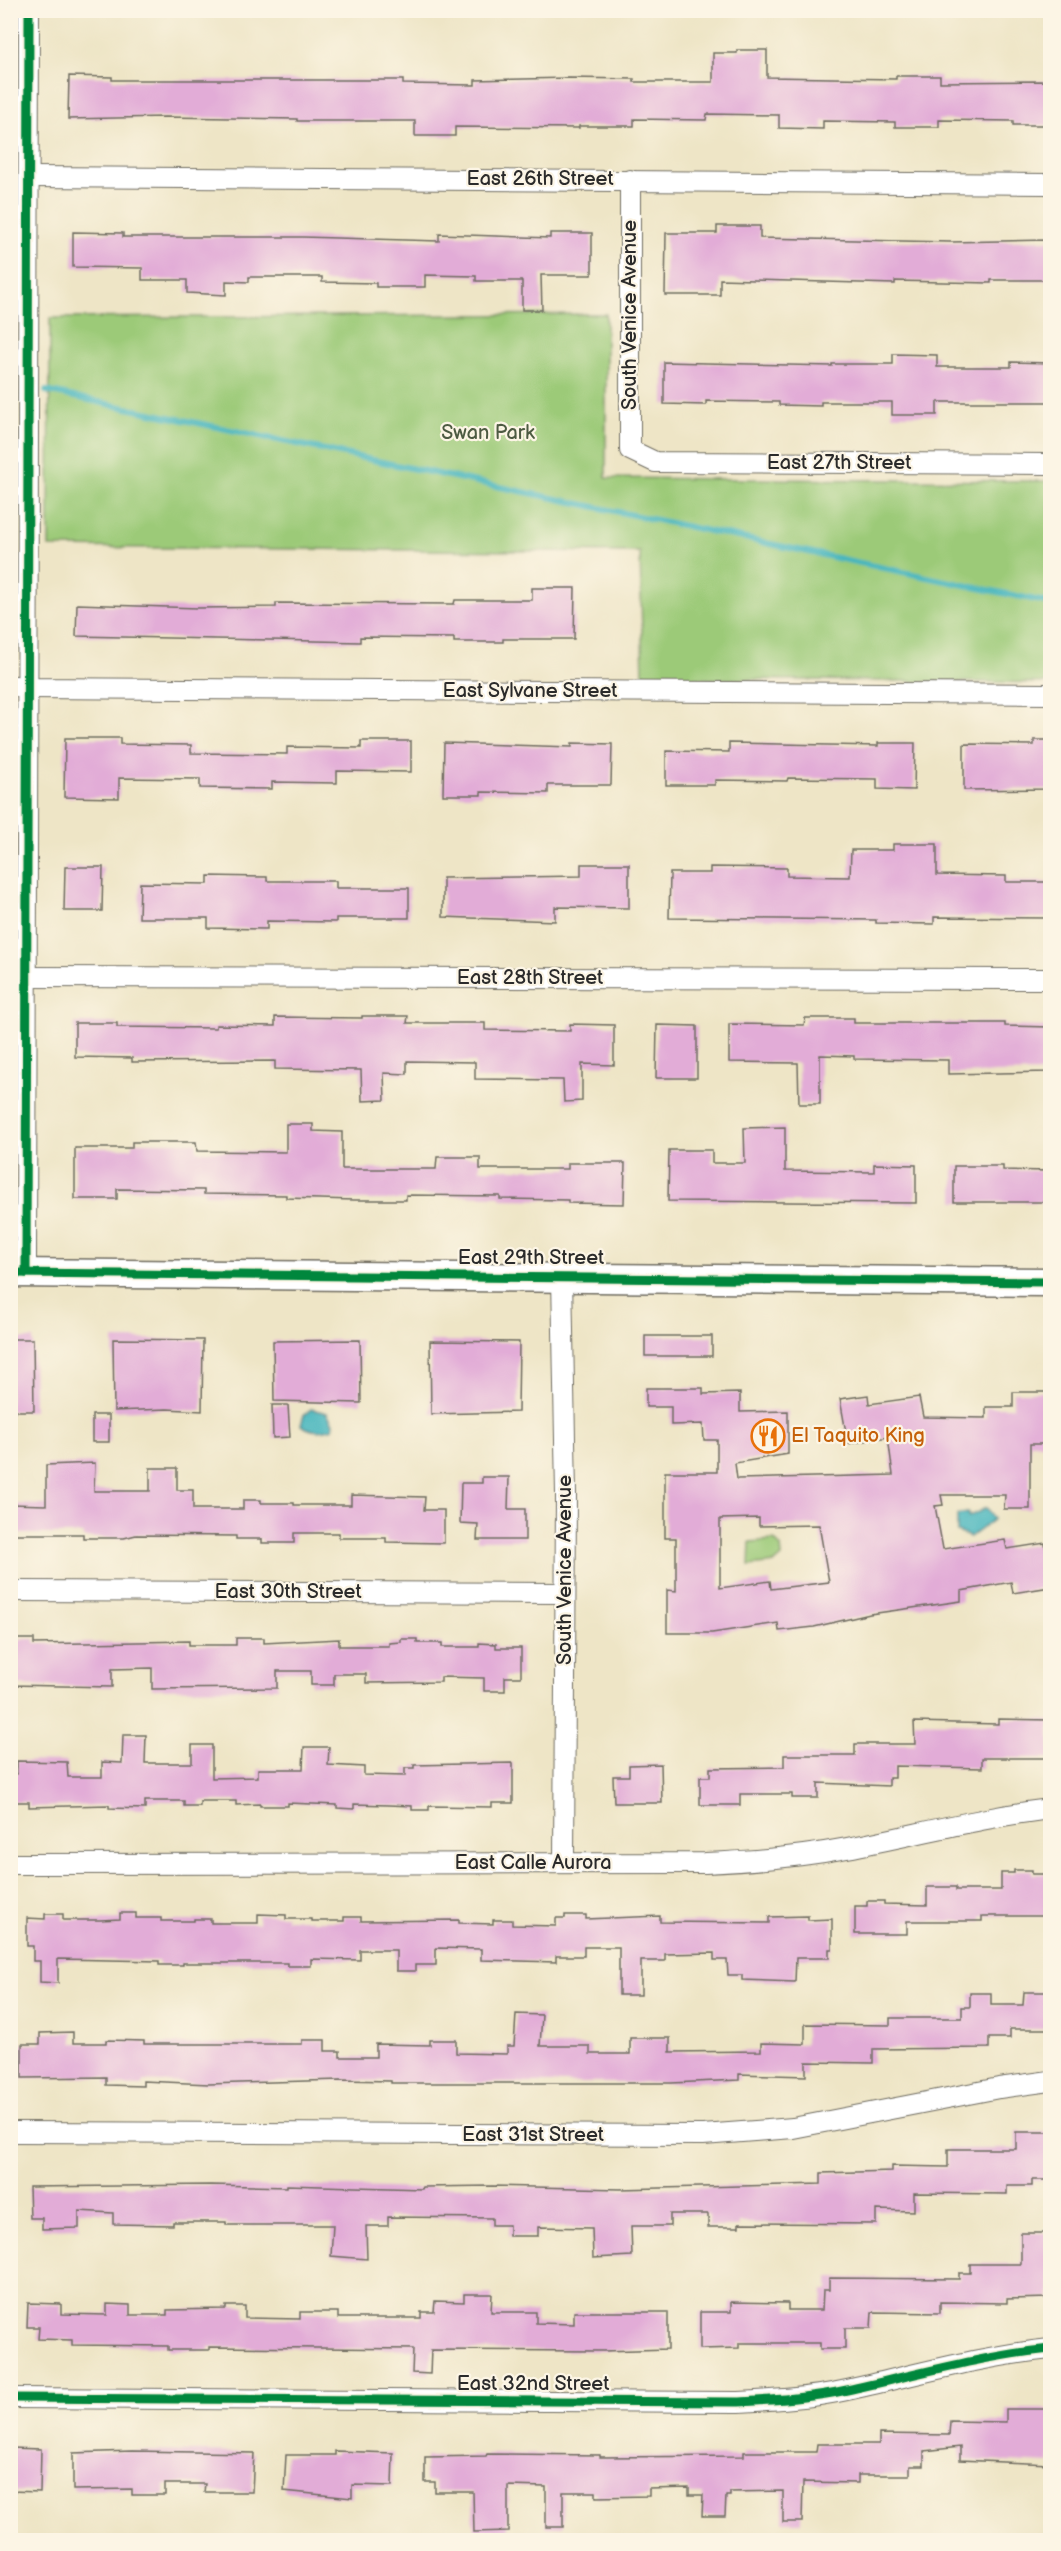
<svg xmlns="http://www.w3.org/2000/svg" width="1061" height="2551" font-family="'Balsamiq Sans',sans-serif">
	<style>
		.green { fill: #9cca78; stroke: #647a52; stroke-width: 1.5 }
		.water { fill: #46b6be; stroke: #387074; stroke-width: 1.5 }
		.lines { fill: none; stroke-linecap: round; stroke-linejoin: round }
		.stream { stroke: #46b6be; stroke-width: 6 }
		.building { fill: #e2acd7; fill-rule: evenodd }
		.street-casing { stroke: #6f6c61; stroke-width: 22 }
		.secondary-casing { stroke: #6f6c61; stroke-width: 31 }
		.street { stroke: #fff; stroke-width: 20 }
		.secondary { stroke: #fff; stroke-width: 28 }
		.cycleway-casing { stroke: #fcf5e5; stroke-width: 13 }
		.cycleway { stroke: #00873e; stroke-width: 9 }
		.labels { text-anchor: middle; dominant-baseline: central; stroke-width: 4.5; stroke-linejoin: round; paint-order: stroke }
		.street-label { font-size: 20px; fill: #2b2b2b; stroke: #fcf5e5 }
		.park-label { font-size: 20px; fill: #4d5b42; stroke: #fcf5e5 }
		.food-label { font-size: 20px; fill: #c56008; stroke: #fcf5e5; text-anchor: start }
	</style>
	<rect width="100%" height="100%" fill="#fcf5e5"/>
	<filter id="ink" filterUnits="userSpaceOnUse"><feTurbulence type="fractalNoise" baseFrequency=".0167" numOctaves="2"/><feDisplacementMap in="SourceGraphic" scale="12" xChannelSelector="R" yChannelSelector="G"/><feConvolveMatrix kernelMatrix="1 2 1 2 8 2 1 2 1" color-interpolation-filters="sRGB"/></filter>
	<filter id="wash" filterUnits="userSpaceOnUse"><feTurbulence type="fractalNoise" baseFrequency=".008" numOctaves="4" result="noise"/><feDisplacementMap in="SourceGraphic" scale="24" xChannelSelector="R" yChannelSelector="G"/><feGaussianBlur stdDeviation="1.35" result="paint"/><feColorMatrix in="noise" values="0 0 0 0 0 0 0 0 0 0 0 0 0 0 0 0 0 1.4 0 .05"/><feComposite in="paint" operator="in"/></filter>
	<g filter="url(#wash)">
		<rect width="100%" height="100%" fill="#eee5c6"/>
		<!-- green -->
		<g class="green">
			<path d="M606,314V478L1050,481V683L643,678L640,552L49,547L50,318Z"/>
			<path d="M774,1540L781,1547L782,1557L775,1563L749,1566L750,1542Z"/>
		</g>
		<!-- water -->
		<g class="water">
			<path d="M311,1409L327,1413L333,1423V1428C320,1432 312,1432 301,1425L304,1415Z"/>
			<path d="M986,1508L994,1519L970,1537L957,1532V1515L968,1513V1517Z"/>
		</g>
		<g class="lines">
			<!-- stream -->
			<g class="stream">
				<path d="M10,382H11"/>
				<path d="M46,391L1050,603"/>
			</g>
		</g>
		<g id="blocks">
			<!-- building -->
			<g class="building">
				<path d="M737,50H767V77L896,79V76H940V82L1050,81V125H1013V121L939,120V127H895V122L823,121V129L779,128V115L707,114L706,120L634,119V126H579V128L455,127V136H415V121H297V119L165,117L68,119L69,76L112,77V80H403V84L475,85V80L568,78L634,79V82H713V53H737Z"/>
				<path d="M717,226H760V238L950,242L1050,240V280H991V283L895,281V284L720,279V295H665L666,233H717Z"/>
				<path d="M73,232L123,233V237H303L439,241V234L550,238V233H592V275H541L542,310H522V281H476V276L425,275V287H376V283L322,282V277H249V282L226,281V295L187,293V280H142V268L73,267Z"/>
				<path d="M893,354L937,355V367H1011V362L1050,363V402H937V415H892V402H821V406L779,405V402L706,401V405L664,404V362L832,366V364H893Z"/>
				<path d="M532,588H575L574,639H503V642H454V638L360,637V642L76,636L77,604L198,608L276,607V603L454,604L455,600H532Z"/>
				<path d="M65,738H120V744L191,745V753L287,754V747L361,748V741H411V772L337,771V783L272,782V789L200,788V779L119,778V798L64,797Z"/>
				<path d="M1034,740H1050V789L964,790V744L1034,745Z"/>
				<path d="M444,743L572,747V743L612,744L611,785H548V793L481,792V795H443Z"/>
				<path d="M729,743L878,746V743H915L914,790L877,789V779L788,778L787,781L715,780V785H666V751L729,752Z"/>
				<path d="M893,844H937V875L1006,876V882H1050V918L934,917V924L876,923V920L669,918L670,873H710V867L787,868V876L850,877L851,850H893Z"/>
				<path d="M581,864H629V908L555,907V921L443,917V878L581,876Z"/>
				<path d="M65,867H103L102,911H64Z"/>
				<path d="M208,876L267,877V881H336V888H409V918H336V922L267,921V929L208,928V918H139L140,883L208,884Z"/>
				<path d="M362,1016H408L407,1023H485V1030L570,1031V1024L614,1025V1065L582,1064V1101L564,1102L563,1080L475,1079V1062L407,1061V1074L384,1073L385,1100L362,1101L361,1070L275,1069V1061L132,1062V1058L75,1057V1023H117V1027L216,1028V1025L275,1026V1017L362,1018Z"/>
				<path d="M805,1018H854V1023H1005V1026L1050,1027V1072L948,1074V1060L854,1059V1056L820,1055V1104H799L798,1063L729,1062V1024L804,1025Z"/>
				<path d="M657,1025L697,1026V1078H656Z"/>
				<path d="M286,1124H313V1131L342,1132V1169H436L437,1157H480V1169H568V1163H625L624,1204L568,1203V1200L500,1199V1196L406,1195V1200H354L286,1198V1195L204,1194V1190L117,1189V1199H75V1148H132V1142H196L197,1151L286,1152Z"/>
				<path d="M785,1127V1171L874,1172V1164L916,1165V1203L668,1201L669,1150H712V1163H745L744,1128Z"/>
				<path d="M954,1166H1003V1170L1050,1171V1202H954Z"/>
				<rect x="645" y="1336" width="67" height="20"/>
				<path d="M10,1339H33L34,1411H10Z"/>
				<path d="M113,1339L203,1340L202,1411L167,1409L114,1411Z"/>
				<path d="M360,1340L361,1403L274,1401L273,1341Z"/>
				<path d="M430,1341L519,1342L518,1412L431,1414Z"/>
				<path d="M646,1388H703V1394L740,1393V1412L788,1411V1454L735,1463L737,1479L893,1475L888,1437L848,1444L840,1399L868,1395L869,1404L919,1397L923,1417L986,1418V1407H1013V1392H1050V1444H1030V1509H1004L1005,1495H941L943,1505L935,1506L943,1549L1005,1540L1007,1549L1045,1543L1050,1587L1013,1593L1011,1582L961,1591V1601L870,1614L814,1627L779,1631L778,1623L712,1633H667V1590L676,1591V1538H665V1472H717V1440H704L703,1424L671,1425V1407H646ZM759,1518V1526L819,1525L829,1582L771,1589L770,1581L720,1588V1519Z"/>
				<path d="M272,1405H288L290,1437L273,1438Z"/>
				<rect x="92" y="1415" width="17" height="27"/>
				<path d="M95,1463L94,1491H150V1468H177V1490H193V1509H243V1500H261V1503H294V1505H351V1495L425,1497L424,1510H444V1543L386,1542V1538H339V1533H294V1543H262V1539H236V1536L136,1535L124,1538H83V1534H10V1504L46,1505V1465Z"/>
				<path d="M482,1477H509L508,1509H525V1540H477L478,1524L460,1523L461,1483H482Z"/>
				<path d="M236,1638H264V1643L339,1639V1646H389V1643L401,1642V1639H417V1643H442V1647H479V1643L496,1644V1648H521V1677H505V1691H484V1678L441,1677V1682L366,1683V1674H334V1685H311V1671H277V1688L152,1689V1668L112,1669V1687L10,1685V1643H17V1639H34V1644L189,1641V1645H236Z"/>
				<path d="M998,1719L1050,1720V1758H982V1768L895,1766V1778H889V1786L818,1783V1798H792V1794H740V1805H700V1777H710V1768L784,1767V1755H855V1744H915L914,1722L998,1724Z"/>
				<path d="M123,1735H146L145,1763H192V1745H212V1778L258,1777V1769H303L304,1747H329L328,1765L364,1767V1775L405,1776V1768H414V1765L513,1763V1803H492V1807L429,1806V1810H412V1806L388,1805L354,1804V1809L337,1808V1805L288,1803V1806H260V1804L236,1805V1801H200V1806H184V1801H145V1809L109,1808V1805L29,1807V1802H10V1774H17V1761L67,1762L68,1777H102V1762L122,1763Z"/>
				<path d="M661,1764L662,1803H614L613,1776H629V1765Z"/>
				<path d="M1014,1870H1032V1874H1050V1916H982V1921H907V1934H855V1906H867V1901H884V1904L927,1905V1887H956V1890H1001V1873H1014Z"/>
				<path d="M120,1913H136V1918H161V1921H194V1919H211V1923H258V1914L286,1915V1919H311V1921H344V1917H361V1921L459,1920V1923L493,1924V1920H512V1925L556,1926V1918H565V1915H586V1919L660,1916V1922L769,1923V1917L808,1916V1920L832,1919V1949H829V1958H796L795,1982L742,1980V1975H728L727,1960H714V1953L665,1954V1961H641V1995H619V1947H584V1956H556V1962L481,1960V1949L436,1948V1965H415V1971H396V1950H360V1960L311,1959V1966H287V1963H183V1965H159V1961L58,1959V1983L40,1982V1961H33V1946H27V1918L45,1919V1914H63V1920H100L120,1919Z"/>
				<path d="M1024,1992H1050V2029H1010V2038H989V2048L873,2049V2063L806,2062V2076L739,2074V2080L671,2083H391V2081L340,2080L209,2084L143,2081V2086L106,2085V2077L22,2078V2044H40V2033L73,2032V2043H106V2040L144,2041V2044H302V2040H325V2051H340V2057H376V2044L430,2045V2040H456V2053L507,2054V2046H514L516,2014L542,2015L540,2046H590V2054H630V2038H670V2052L761,2051V2043L805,2044V2024L890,2025V2018H962V2007H970V1993H991V2005H1023Z"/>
				<path d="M1016,2132H1050V2180H1032V2186H1007V2194L914,2193V2211L876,2210V2224L739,2223V2227H708V2214H670V2226H631L632,2256L593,2258L592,2228L538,2227V2236H509V2225H492V2218L388,2217V2226H366L367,2259L331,2256L333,2225H226V2222H173V2225L113,2224V2213L79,2211V2228L42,2229V2218H30L29,2187L211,2185L287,2187V2185L422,2189L423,2187L492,2186L620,2189L821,2184V2173L892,2171V2166L948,2167V2149H1016Z"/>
				<path d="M1021,2233H1050V2298L1007,2299V2303L940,2302V2313L872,2312L871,2328H845V2349H820V2343H739V2348L700,2349V2312H731V2302L788,2303V2310H822L823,2290H829V2278L959,2279V2273H970V2264H1021Z"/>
				<path d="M464,2294H492L491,2312H536V2323L574,2324V2312H668V2349L604,2351L431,2350L430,2374L412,2373L413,2349L209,2347V2350H168V2346L72,2345V2340L38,2339L39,2327H27L28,2303L61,2304V2314L107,2315V2304L130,2305V2315H167V2310L226,2309V2306H245V2318L300,2319V2312H338V2318H421V2312H434L435,2301L464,2302Z"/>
				<path d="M1006,2409H1050V2464L960,2460V2447L924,2451V2466H910V2475H858V2483L803,2482L802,2522H783V2491L730,2492V2496H726L725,2516H702L703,2495H689V2488L649,2489V2496L596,2497V2492H563V2527H546V2487L508,2486V2531L474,2532L473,2492H435V2482H425V2457L486,2456L487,2454L600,2455V2457L744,2456V2452H816L817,2444H879V2434L949,2435L950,2421L1006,2422Z"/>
				<path d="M10,2448L41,2449L40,2492L10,2491Z"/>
				<path d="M132,2451L254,2453L252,2492H204L205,2484H165V2495H132V2489L73,2490V2453Z"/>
				<path d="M335,2451L393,2453L392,2486L352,2485V2498L284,2491L286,2455H335Z"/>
			</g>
		</g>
	</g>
	<g filter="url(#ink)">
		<use href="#blocks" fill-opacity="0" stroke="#6f6c61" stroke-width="1.5"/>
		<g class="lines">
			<!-- street casing -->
			<g class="street-casing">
				<g id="street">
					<path d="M29,177L1050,184"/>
					<path d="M630,180V450L655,462L1050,464"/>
					<path d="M10,685L27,688L1050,694"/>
					<path d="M10,977L1050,979"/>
					<path d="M26,1273L29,10"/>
					<path d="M562,1276L566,1495L564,1863"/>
					<path d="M10,1591L565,1593"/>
					<path d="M10,1864L705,1863C753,1861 800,1857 847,1848C915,1835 982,1817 1050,1809"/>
					<path d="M10,2132L703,2135L793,2128L999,2088L1050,2081"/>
					<path d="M10,2398L737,2402C773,2400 811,2398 847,2390C915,2375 981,2356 1050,2349"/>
				</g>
			</g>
			<!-- secondary casing -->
			<g class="secondary-casing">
				<path id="secondary" d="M10,1273L1050,1282"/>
			</g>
			<!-- street -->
			<use href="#street" class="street"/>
			<!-- secondary -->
			<use href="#secondary" class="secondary"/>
			<!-- cycleway casing -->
			<g class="cycleway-casing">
				<g id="cycleway">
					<path d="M10,1273L1050,1282"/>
					<path d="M26,1273L29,10"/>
					<path d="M10,2398L737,2402C773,2400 811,2398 847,2390C915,2375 981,2356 1050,2349"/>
				</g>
			</g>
			<!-- cycleway -->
			<use href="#cycleway" class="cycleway"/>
		</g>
	</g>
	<!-- icons -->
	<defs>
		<g id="restaurant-ring" transform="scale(1.725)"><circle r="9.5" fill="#fcf5e5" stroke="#e8710a" stroke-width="1.5"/><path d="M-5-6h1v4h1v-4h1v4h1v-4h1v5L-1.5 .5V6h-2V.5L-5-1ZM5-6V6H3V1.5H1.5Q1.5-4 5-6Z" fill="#e8710a"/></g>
	</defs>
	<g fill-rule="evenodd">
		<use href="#restaurant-ring" x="768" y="1436"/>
	</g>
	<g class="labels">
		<!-- street labels -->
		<g class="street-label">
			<text x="540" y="179">East 26th Street</text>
			<text transform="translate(630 315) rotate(-90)">South Venice Avenue</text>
			<text x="839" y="463">East 27th Street</text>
			<text x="530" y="691">East Sylvane Street</text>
			<text x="530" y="978">East 28th Street</text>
			<text x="531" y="1258">East 29th Street</text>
			<text transform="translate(565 1570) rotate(-90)">South Venice Avenue</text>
			<text x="288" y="1592">East 30th Street</text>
			<text x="533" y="1863">East Calle Aurora</text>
			<text x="533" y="2135">East 31st Street</text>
			<text x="533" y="2384">East 32nd Street</text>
		</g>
		<!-- park labels -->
		<g class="park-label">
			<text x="488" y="433">Swan Park</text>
		</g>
		<!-- food labels -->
		<g class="food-label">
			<text x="791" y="1436">El Taquito King</text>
		</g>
	</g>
	<!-- margin -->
	<rect width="1061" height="2551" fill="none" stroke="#fcf5e5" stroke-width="36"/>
</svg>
